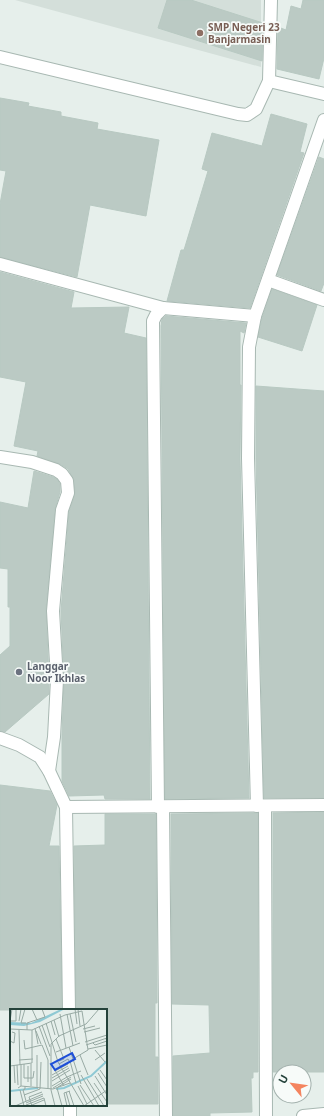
<svg xmlns="http://www.w3.org/2000/svg" width="324" height="1116" font-family="'Noto Sans',sans-serif">
	<style>
		.built { fill: #d4dfda }
		.building { fill: #bbcac4; stroke: #b8c9c2 }
		.lines { fill: none; stroke-linecap: round; stroke-linejoin: round }
		.minor-casing { stroke: #a8b8b2; stroke-width: 14 }
		.minor { stroke: #fff; stroke-width: 12 }
		.education-dot { fill: #8d6e63; stroke: #f7fbf9; stroke-width: 1.5 }
		.worship-dot { fill: #6b7280; stroke: #f7fbf9; stroke-width: 1.5 }
		.labels { text-anchor: middle; dominant-baseline: central; stroke-width: 3.5; stroke-linejoin: round; paint-order: stroke }
		.education-label { font-size: 10px; font-weight: bold; fill: #785e54; stroke: #f7fbf9; text-anchor: start }
		.worship-label { font-size: 10px; font-weight: bold; fill: #5b616d; stroke: #f7fbf9; text-anchor: start }
		.inset-river { fill: none; stroke: #8ec9d4; stroke-width: 2 }
		.inset-road { fill: none; stroke: #98aaa4; stroke-width: 1 }
		.view { fill: #1d4ed8; fill-opacity: 0.15; stroke: #1d4ed8; stroke-width: 2 }
		.inset-edge { fill: none; stroke: #24423a; stroke-width: 2 }
	</style>
	<rect width="100%" height="100%" fill="#e6efeb"/>
	<!-- built -->
	<path class="built" d="M15,0H261V67Z"/>
	<!-- building -->
	<g class="building">
		<path d="M167,0H191L263,23L262,61L158,28Z"/>
		<path d="M303,0H324V58L319,79L277,69L278,27L286,30L291,6L301,9Z"/>
		<path d="M0,98L29,103L28,106L61,112V116L98,123L97,129L159,140L146,216L90,205L77,277L0,257V204L6,171L0,170Z"/>
		<path d="M271,114L307,124L300,152L304,153L250,308L167,301L181,250H184L208,171L202,169L212,133L262,146Z"/>
		<path d="M319,157L324,159V283L321,291L277,275Z"/>
		<path d="M0,272L74,292L71,308L129,307L124,333L146,338L150,799H105L104,795L69,796L62,781V735L64,680L61,611L69,512L75,493L74,480L68,469L60,464L37,456L38,451L14,446L26,382L0,377Z"/>
		<path d="M272,289L317,305L302,351L258,337L262,318Z"/>
		<path d="M166,316L246,323L244,333L240,331V385H241L240,458L249,798L165,799L161,326L162,319Z"/>
		<path d="M256,386L324,391V798H264L256,458Z"/>
		<path d="M34,471L53,477L57,479L60,484V492L55,509L46,610L49,680V694L5,732L0,731V655L10,646V607H8V569L0,568V502L28,508Z"/>
		<path d="M0,785L50,791L57,805L49,846H59L62,1010H0Z"/>
		<path d="M324,812V1072H273V813Z"/>
		<path d="M255,813H258V1072H253V1078H251L252,1112L210,1113V1116H173V1056L210,1053L209,1005L172,1004L171,814Z"/>
		<path d="M105,814H156L157,1003H155V1057H158V1104H106V1010H76L74,846L105,845Z"/>
	</g>
	<g class="lines">
		<!-- minor casing -->
		<g class="minor-casing">
			<g id="minor">
				<path d="M0,57L238,114L247,115L256,109L269,81L271,0"/>
				<path d="M269,81L324,94"/>
				<path d="M0,264L163,308"/>
				<path d="M268,280L324,300"/>
				<path d="M0,457L32,462L56,470L62,474L67,481L68,493L62,510L53,611L57,680L54,737L49,771"/>
				<path d="M0,738L19,745L40,757L49,771L66,807L69,1010"/>
				<path d="M257,806L248,458L249,347L255,316L324,120"/>
				<path d="M265,806L266,1116"/>
				<path d="M66,807L324,805"/>
				<path d="M158,807L153,321L156,315L163,308L255,316"/>
				<path d="M163,807L166,1116"/>
				<path d="M70,1105V1116"/>
				<path d="M303,1116L324,1114"/>
			</g>
		</g>
		<!-- minor -->
		<use href="#minor" class="minor"/>
	</g>
	<!-- markers -->
	<circle class="education-dot" cx="200" cy="33" r="4"/>
	<circle class="worship-dot" cx="19" cy="672" r="4"/>
	<g class="labels">
		<!-- education labels -->
		<g class="education-label">
			<text x="208" y="27">SMP Negeri 23<tspan x="208" dy="12">Banjarmasin</tspan></text>
		</g>
		<!-- worship labels -->
		<g class="worship-label">
			<text x="27" y="666">Langgar<tspan x="27" dy="12">Noor Ikhlas</tspan></text>
		</g>
	</g>
	<!-- overview -->
	<g transform="translate(10 1009)">
		<rect width="97" height="97" fill="#e6efeb"/>
		<path d="M51,0H55L30,13L14,17L0,16V13L21,14Z" fill="#8ec9d4"/>
		<path class="inset-river" d="M46,80L54,79L81,67L97,52M0,82L28,79"/>
		<path class="inset-road" d="M15,0L11,14H16M22,0L27,11M65,0L67,15M68,0L70,17M50,5L56,39M57,5L63,37M60,5L66,33M44,11L49,28M0,12H6V0M0,12L2,0M9,12L11,0M41,12L45,26M36,14L48,53L74,97M32,16L40,38M29,17L40,47M25,19L28,35M0,20L22,21L55,6L72,2M73,20L85,17M9,21L10,56M17,21V14L35,8L32,0M26,22L31,35M74,23L90,19M46,30L54,50L49,52M14,31L15,40L32,36L38,51V79M0,32L4,34L5,24L2,23M75,33L97,26M83,34L85,36L97,32L96,30M76,36L97,29M59,38L63,50L78,41L72,2M78,40L97,36M85,41L95,53M46,43L70,34M70,46L78,66M63,50L71,75M9,51L23,50M85,51L95,44M60,52L66,74M14,55V69H18V57M49,55L58,50L59,52M4,56L5,74M7,56L8,76M11,56V77M42,56L54,77M0,57L22,54V21M90,61L97,71M45,62L58,55M88,64L97,78M42,66L58,57M71,66L89,97M85,67L97,86M57,68L71,62M42,69L59,59M77,70L94,97M42,72L60,61M18,73V69H23L24,62M84,74L97,93M70,76L84,97M15,77V80L13,81L16,92M21,77V55M42,77L57,68M68,77L77,95M27,78V46M48,78L61,70M8,79L11,77L43,80L60,74M43,79L61,68M47,79L52,97M10,81L14,97M59,82L64,97M56,83L60,97M14,86L30,80L31,53M16,94L33,87M16,96L34,89L36,97M22,96L34,91M5,97L33,85M22,97L19,88L32,83M45,97L41,81V35L49,27L76,15L89,0M57,97L54,84L60,82M74,97L97,81"/>
		<path class="view" d="M62,44L65,50L45,61L41,55Z"/>
		<rect width="97" height="97" class="inset-edge"/>
	</g>
	<!-- north arrow -->
	<g transform="translate(292 1084) rotate(299)"><circle r="19" fill="#f7fbf9" stroke="#a3b1ad"/>
	<path d="M0-3L7 15L0 10L-7 15Z" fill="#f4845f"/>
	<text y="-6" font-size="11" font-weight="bold" text-anchor="middle" fill="#24423a">U</text>
	</g>
</svg>
